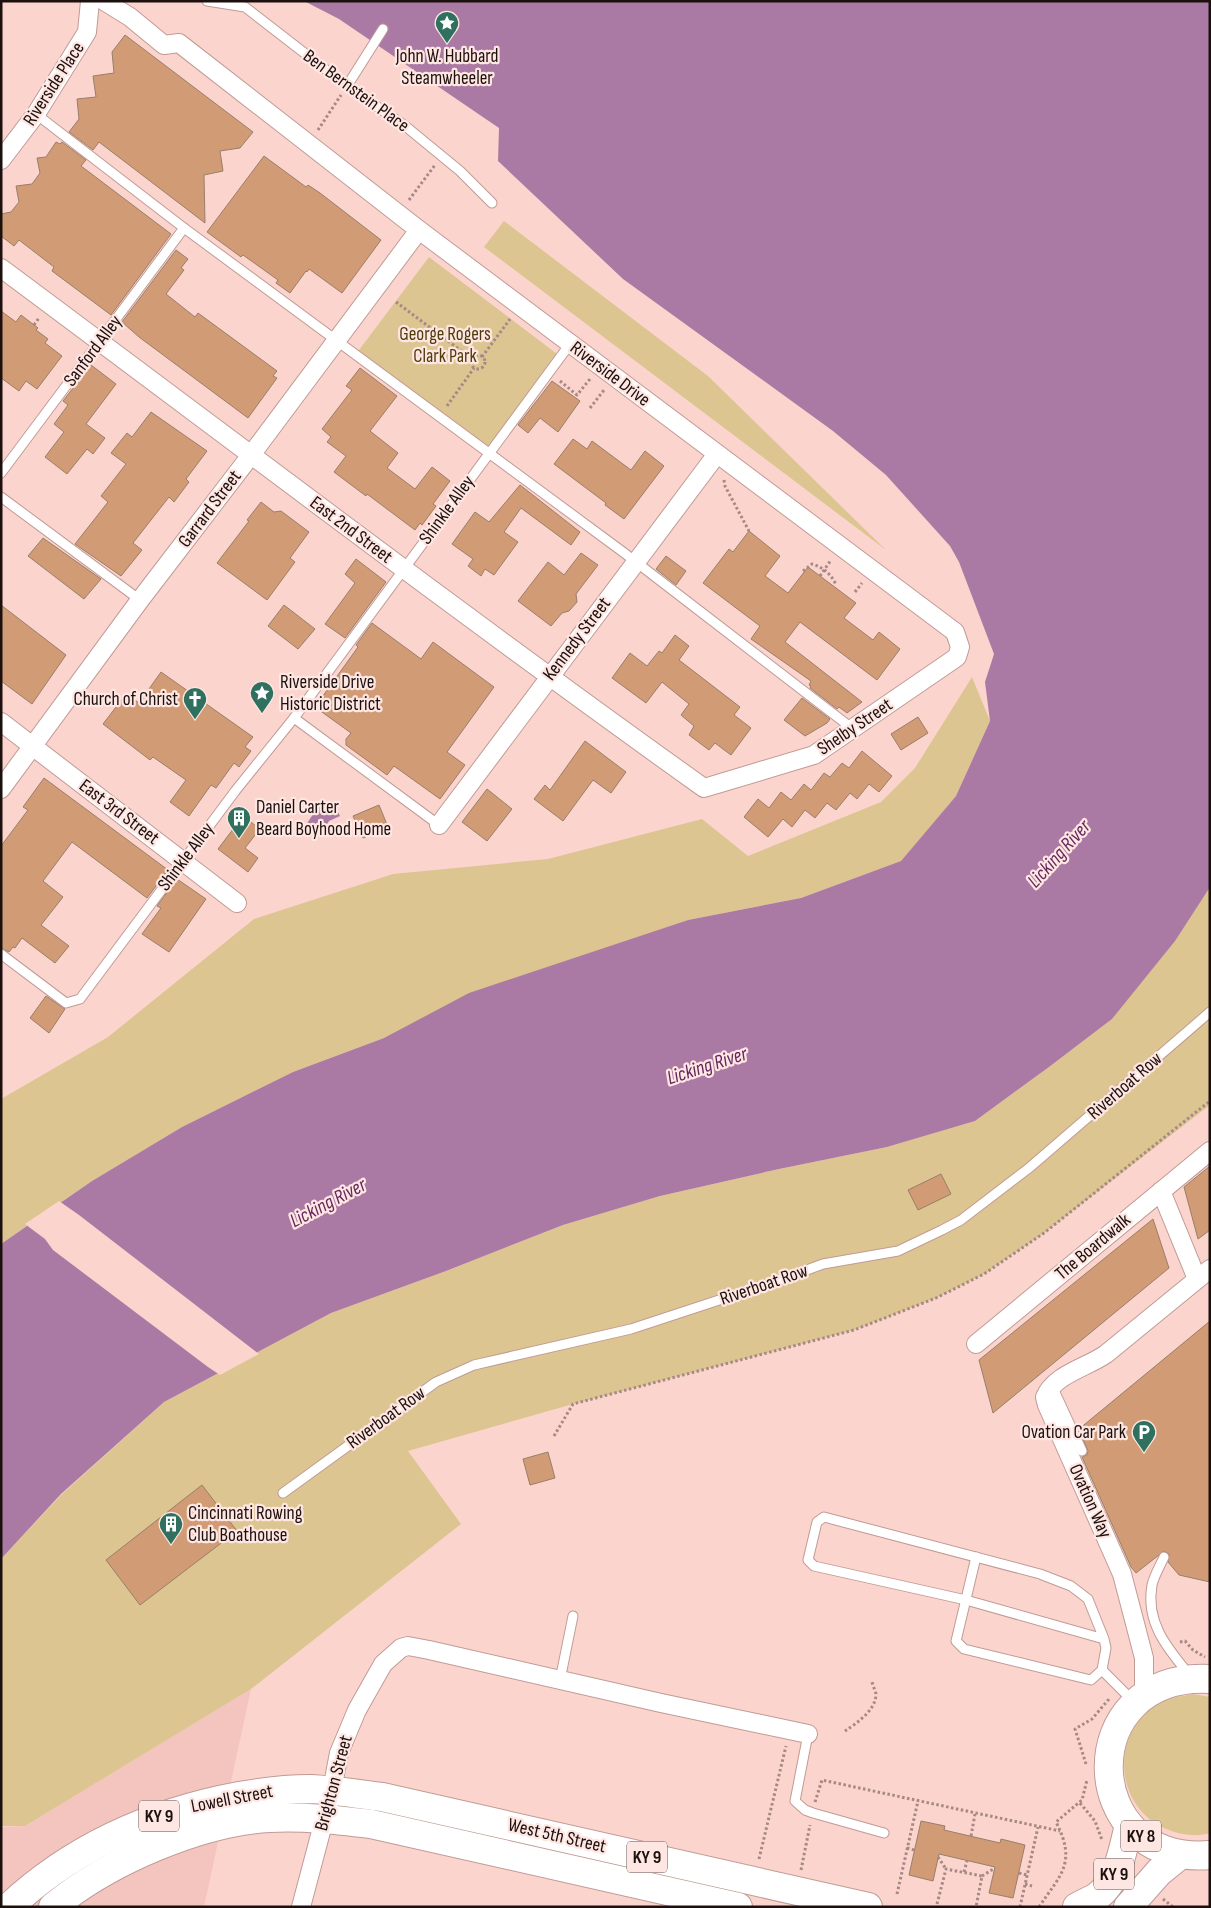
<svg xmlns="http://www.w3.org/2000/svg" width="1211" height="1908" font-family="'Sofia Sans Condensed',sans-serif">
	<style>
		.built { fill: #f4c5be }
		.green { fill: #ddc592 }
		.water { fill: #aa7aa4 }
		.pier { fill: #fcd4ce }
		.building { fill: #d19c75; stroke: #997e6a }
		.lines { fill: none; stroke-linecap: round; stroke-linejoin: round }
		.lane-casing { stroke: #c09b95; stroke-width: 11 }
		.street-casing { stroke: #c09b95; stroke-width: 20 }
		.primary-casing { stroke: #c09b95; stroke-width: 30 }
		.path { stroke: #a68884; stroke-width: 3; stroke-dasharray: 2.5 2.5; stroke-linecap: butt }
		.lane { stroke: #fff; stroke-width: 9 }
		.street { stroke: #fff; stroke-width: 18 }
		.primary { stroke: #fff; stroke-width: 28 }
		.labels { text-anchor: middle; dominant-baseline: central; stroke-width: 4.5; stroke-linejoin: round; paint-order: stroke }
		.shield { fill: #fee6e2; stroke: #60504e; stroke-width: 1 }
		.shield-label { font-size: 18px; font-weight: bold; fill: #1c100e }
		.poi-label { font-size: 19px; fill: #1c100e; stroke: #fee6e2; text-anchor: start }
		.street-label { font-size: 19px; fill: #1c100e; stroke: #fee6e2 }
		.park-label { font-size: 19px; fill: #4f3c0c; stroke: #fee6e2 }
		.water-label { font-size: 20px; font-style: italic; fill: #63275d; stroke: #fee6e2 }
	</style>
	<rect width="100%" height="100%" fill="#fcd4ce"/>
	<!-- built -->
	<path class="built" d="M251,1689L204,1907H1V1827L25,1826Z"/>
	<!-- green -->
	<g class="green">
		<path d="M504,221L708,376L886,550L484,247Z"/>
		<path d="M429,257L561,357L489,453L356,354Z"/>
		<path d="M972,677L990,721L956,796L901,861L801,898L688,920L578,957L384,1038L293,1072L182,1127L92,1181L1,1244V1099L108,1037L254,919L393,874L548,859L702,819L748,856L881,802L915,768Z"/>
		<path d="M1210,887V1105L1044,1233L984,1274L936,1298L854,1330L573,1404L408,1451L461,1524L251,1689L25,1826H1V1559L61,1495L164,1402L331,1313L446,1271L563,1225L660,1196L779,1169L887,1147L975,1121L1049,1067L1112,1019Z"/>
		<path d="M1193,1694L1210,1697V1833C1197,1837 1181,1835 1169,1830C1112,1809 1108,1727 1164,1701C1173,1697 1183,1696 1193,1694Z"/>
	</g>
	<!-- water -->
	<g class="water">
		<path d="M304,1H1210V887L1175,941L1112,1019L1049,1067L975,1121L887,1147L779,1169L660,1196L563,1225L446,1271L331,1313L164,1402L61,1494L1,1559V1244L92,1181L182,1127L293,1072L384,1038L469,993L688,920L801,898L901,861L956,796L990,721L985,682L994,654L959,562L950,546L886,475L833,431L623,279L498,161L499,128L339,19Z"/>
		<path d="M332,801L340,816L329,821L319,836L306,825L317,808Z"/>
	</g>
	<!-- pier -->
	<path class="pier" d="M59,1201L79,1215L259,1354L220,1375L208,1367L53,1250L45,1239L25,1224Z"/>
	<!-- building -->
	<g class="building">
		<path d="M125,35L253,132L240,148L220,151L223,171L204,175L205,223L99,142L93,150L69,132L79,119L77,99L96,97L93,76L114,73L112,52Z"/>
		<path d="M56,142L60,144L62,142L86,160L81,166L171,234L111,315L52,271L54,267L19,240L14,246L1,236V214L11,212L19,202L16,186L32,184L40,173L37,158L46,157Z"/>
		<path d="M264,156L306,187L308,185L320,193L381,240L342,293L309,269L307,272L306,271L290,293L276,283L278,280L243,255L241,257L207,232Z"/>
		<path d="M176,250L188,259L181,268L184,270L166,294L195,317L198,313L277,371L273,376L277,378L248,418L139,337L122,322Z"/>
		<path d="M1,311L16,322L21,315L38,328L36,330L48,339L45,343L62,356L37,389L26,381L19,391L1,378Z"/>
		<path d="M91,365L116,384L86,424L105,438L93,454L87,449L67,474L45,457L64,432L54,424L68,405L63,401Z"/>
		<path d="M360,368L397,396L370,431L398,453L387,468L415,489L432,467L450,481L433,504L436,506L422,525L420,523L415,530L367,494L366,496L334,472L346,456L327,442L331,437L322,429L352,390L346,386Z"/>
		<path d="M552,381L580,401L558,432L540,418L528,433L518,425Z"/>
		<path d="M151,412L207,451L186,479L189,482L174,502L169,497L133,543L142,550L121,576L75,544L108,502L101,496L126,464L111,453L127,433L132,437Z"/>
		<path d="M573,439L587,449L592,441L631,470L645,451L664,466L624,519L605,505L606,503L554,464Z"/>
		<path d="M520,485L580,532L571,545L521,508L504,532L518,542L494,575L485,569L481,576L468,566L473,559L452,544L475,512L489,522Z"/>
		<path d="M261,502L274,512L281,511L309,532L290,558L295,562L267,600L217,563L249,521L247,520Z"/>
		<path d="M749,531L780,556L765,576L788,593L808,567L856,603L844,618L873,640L879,632L900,649L877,680L800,622L785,642L862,702L847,713L839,707L837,709L810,688L811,686L809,685L811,681L751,639L760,626L703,583L729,549L733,552Z"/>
		<path d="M43,538L101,579L84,599L28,556Z"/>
		<path d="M581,553L598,565L576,594L577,602L569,611L562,613L551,626L518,601L548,562L564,575Z"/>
		<path d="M666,556L686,571L676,585L656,569Z"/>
		<path d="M356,559L386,582L345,638L325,624L355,583L345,574Z"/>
		<path d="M1,605L66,655L32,704L1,681Z"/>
		<path d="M284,605L315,629L298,649L268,626Z"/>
		<path d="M372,623L421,659L433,642L494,687L447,752L465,765L440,799L394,766L387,775L346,745V739L351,733L315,707L358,647L356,645Z"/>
		<path d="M675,635L689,646L679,660L740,707L734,715L751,728L731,755L715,743L709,750L689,735L694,726L681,715L689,704L662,682L646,703L612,678L630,653L647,666L659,651L662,653Z"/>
		<path d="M161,672L253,737L245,747L251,751L239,767L234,763L216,788L211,785L189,816L170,802L186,780L153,757L150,760L103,724L126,694L139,703Z"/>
		<path d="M802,698L830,719L827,723L805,736L784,720Z"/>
		<path d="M918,717L928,733L901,750L891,734Z"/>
		<path d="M585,741L626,772L611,793L593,780L563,821L534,799L545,785L550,790Z"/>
		<path d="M862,751L892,776L879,792L869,784L857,799L850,793L836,810L827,803L815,818L805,810L792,827L783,819L768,837L744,817L758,799L769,808L781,792L791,800L804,784L811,790L824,773L830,777L842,763L849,768Z"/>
		<path d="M44,778L168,870L147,898L72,842L43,881L63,897L41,925L69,946L55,963L22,938L15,948L13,947L9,952L1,948V846L28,810L23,807Z"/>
		<path d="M487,789L512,809L487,841L462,822Z"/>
		<path d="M379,805L388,827L363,838L353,816Z"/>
		<path d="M243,816L260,829L245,848L258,858L248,872L218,849Z"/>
		<path d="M177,879L206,899L169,952L142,934L161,908L157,906Z"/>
		<path d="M46,996L65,1009L49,1033L30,1018Z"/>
		<path d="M1210,1166V1230L1198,1239L1184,1187Z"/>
		<path d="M941,1174L951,1194L918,1210L908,1190Z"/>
		<path d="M1153,1219L1169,1268L993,1413L979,1360Z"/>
		<path d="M1210,1321V1582L1179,1575L1168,1562L1169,1554L1164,1551L1136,1573L1131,1567L1082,1457L1087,1455L1088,1451L1079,1429Z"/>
		<path d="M548,1452L555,1478L530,1485L523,1459Z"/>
		<path d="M202,1485L237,1531L140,1605L106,1560Z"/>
		<path d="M921,1821L945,1826L944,1830L1000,1843L1001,1839L1025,1845L1013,1898L989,1893L995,1867L939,1854L933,1881L909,1875Z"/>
	</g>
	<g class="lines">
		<!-- lane casing -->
		<g class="lane-casing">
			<g id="lane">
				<path d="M207,1L245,7L347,86L404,125L460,171L492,203"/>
				<path d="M347,86L383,29"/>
				<path d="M36,114L184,228L623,552L853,729"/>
				<path d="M1,473L184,228"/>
				<path d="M1,497L140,600"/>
				<path d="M294,718L439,825"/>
				<path d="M1,954L66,1003L80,999L236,790L294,718L570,344"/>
				<path d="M1052,1386L1082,1451"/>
				<path d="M283,1493L436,1382L474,1365L631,1329L777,1281L823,1264L898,1251L942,1230L961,1220L1029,1168L1210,1012"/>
				<path d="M976,1557L956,1641L964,1649L1091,1680L1102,1670"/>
				<path d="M1164,1557C1160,1566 1154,1576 1152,1585C1145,1624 1169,1650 1192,1678"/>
				<path d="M1104,1639L1088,1599L1071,1586L1040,1574L824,1517L817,1522L808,1560L814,1566L966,1600L1104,1639L1106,1648L1102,1670L1133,1701"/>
				<path d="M560,1680L573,1616"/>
				<path d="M808,1734L795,1801L805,1810L813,1813L884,1833"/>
			</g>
		</g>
		<!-- street casing -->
		<g class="street-casing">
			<g id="street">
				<path d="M1,160L36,114L87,32L90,1"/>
				<path d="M1,268C235,442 467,619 704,788L814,755L957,657L960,647L955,632L419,230L179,43L164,45L130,17L104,1"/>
				<path d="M1,722L237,903"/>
				<path d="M1,789L140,600L251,455L419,230"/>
				<path d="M439,825L717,454"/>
				<path d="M1161,1191L1197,1279"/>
				<path d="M976,1344L1210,1151"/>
				<path d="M1144,1695V1658L1122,1574L1047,1405L1045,1397C1055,1374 1086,1368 1106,1354L1210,1269"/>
				<path d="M301,1907L332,1790L339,1753L357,1710L383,1664L401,1648L408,1646L429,1650L661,1703L808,1734"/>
			</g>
		</g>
		<!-- primary casing -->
		<g class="primary-casing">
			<g id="primary">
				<path d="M1210,1679C1072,1672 1078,1866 1210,1855"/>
				<path d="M9,1907C73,1847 154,1812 239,1796C262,1792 286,1789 310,1789C334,1790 358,1794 382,1797L868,1907"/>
				<path d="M53,1907C107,1862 199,1822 269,1818C303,1816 337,1820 371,1824L738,1907"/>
				<path d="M1077,1907C1084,1903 1092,1900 1098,1896C1119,1879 1123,1849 1129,1825"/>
				<path d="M1128,1907L1159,1872L1180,1855"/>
			</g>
		</g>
		<!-- path -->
		<g class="path">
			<path d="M318,130L341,95"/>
			<path d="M409,200L435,165"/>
			<path d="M396,302L472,359"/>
			<path d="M34,325L39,318"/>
			<circle cx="478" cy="362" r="7"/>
			<path d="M482,357L510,319"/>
			<path d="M560,381L577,395L590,379"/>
			<path d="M447,406L474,368"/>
			<path d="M590,408L604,390"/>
			<path d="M724,480L725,486L749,531"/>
			<path d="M803,571L812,564C823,567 832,575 836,585"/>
			<path d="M820,576L831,560"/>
			<path d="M855,592L862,583"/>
			<path d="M554,1436L573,1404L854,1330L936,1298L984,1274L1044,1233L1210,1101"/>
			<path d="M1180,1642L1185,1641L1193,1650L1205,1657"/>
			<path d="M845,1731C857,1723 876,1710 876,1694C875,1690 873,1686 872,1682"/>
			<path d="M1086,1764L1075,1729L1092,1719L1109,1699"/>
			<path d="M815,1802L822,1780L1060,1831"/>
			<path d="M1080,1803L1095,1821L1102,1840"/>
			<path d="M971,1836L975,1814"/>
			<path d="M907,1848L914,1850"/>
			<path d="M938,1857L946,1869"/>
			<path d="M759,1859L786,1746"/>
			<path d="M801,1870L810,1825"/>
			<path d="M964,1872L967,1861"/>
			<path d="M1019,1873L1027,1875"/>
			<path d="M982,1876L995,1868"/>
			<path d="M1025,1884L1032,1886"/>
			<path d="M897,1894L918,1801"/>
			<path d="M1163,1899L1173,1907"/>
			<path d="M937,1904L946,1869L982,1876L976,1907"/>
			<path d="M1020,1907L1038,1827"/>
			<path d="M1039,1907C1061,1874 1077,1863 1056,1822L1082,1800L1087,1780"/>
		</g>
		<!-- lane -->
		<use href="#lane" class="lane"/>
		<!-- street -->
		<use href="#street" class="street"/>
		<!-- primary -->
		<use href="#primary" class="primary"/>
	</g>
	<!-- icons -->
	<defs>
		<g id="sight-pin" transform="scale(1.25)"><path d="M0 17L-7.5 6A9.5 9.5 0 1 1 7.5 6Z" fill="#30705f" stroke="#fee6e2"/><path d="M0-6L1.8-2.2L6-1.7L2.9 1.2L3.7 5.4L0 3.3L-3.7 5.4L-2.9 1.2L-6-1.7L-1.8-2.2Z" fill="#fff"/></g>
		<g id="church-pin" transform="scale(1.25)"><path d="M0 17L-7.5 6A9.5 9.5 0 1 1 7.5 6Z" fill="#30705f" stroke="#fee6e2"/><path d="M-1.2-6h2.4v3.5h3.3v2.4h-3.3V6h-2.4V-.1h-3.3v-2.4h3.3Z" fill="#fff"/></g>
		<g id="building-pin" transform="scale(1.25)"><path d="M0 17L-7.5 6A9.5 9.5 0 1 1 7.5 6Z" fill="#30705f" stroke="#fee6e2"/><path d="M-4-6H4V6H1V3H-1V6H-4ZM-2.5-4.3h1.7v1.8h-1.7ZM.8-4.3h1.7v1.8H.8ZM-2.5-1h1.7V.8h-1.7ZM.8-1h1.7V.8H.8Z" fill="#fff"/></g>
		<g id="parking-pin" transform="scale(1.25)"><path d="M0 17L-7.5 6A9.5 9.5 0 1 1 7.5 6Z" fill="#30705f" stroke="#fee6e2"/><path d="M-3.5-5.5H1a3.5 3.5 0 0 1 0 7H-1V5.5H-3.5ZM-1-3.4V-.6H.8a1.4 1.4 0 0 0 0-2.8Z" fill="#fff"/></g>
	</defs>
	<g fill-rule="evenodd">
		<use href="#sight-pin" x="447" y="23"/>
		<use href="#sight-pin" x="262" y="693"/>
		<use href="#church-pin" x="195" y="699"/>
		<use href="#building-pin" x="239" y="818"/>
		<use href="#parking-pin" x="1144" y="1432"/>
		<use href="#building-pin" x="171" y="1524"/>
	</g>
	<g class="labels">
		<!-- shield labels -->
		<g class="shield">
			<rect x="139" y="1800.5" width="40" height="31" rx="4"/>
			<rect x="1121" y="1820.5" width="40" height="31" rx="4"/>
			<rect x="627" y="1841.5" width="40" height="31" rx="4"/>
			<rect x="1094" y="1858.5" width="40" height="31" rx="4"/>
		</g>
		<g class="shield-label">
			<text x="159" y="1816">KY 9</text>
			<text x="1141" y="1836">KY 8</text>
			<text x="647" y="1857">KY 9</text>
			<text x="1114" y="1874">KY 9</text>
		</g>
		<!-- poi labels -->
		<g class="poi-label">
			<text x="447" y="56" text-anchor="middle">John W. Hubbard<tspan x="447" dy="22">Steamwheeler</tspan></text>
			<text x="280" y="682">Riverside Drive<tspan x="280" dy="22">Historic District</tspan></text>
			<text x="178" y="699" text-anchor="end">Church of Christ</text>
			<text x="256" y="807">Daniel Carter<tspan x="256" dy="22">Beard Boyhood Home</tspan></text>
			<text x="1126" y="1432" text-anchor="end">Ovation Car Park</text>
			<text x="188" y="1513">Cincinnati Rowing<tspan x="188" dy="22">Club Boathouse</tspan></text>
		</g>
		<!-- street labels -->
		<g class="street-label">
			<text transform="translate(54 84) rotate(-57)">Riverside Place</text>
			<text transform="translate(356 91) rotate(36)">Ben Bernstein Place</text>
			<text transform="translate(93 351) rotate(-53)">Sanford Alley</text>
			<text transform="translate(610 374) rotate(37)">Riverside Drive</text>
			<text transform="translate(210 509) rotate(-53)">Garrard Street</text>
			<text transform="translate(447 510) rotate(-54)">Shinkle Alley</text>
			<text transform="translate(351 530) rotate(37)">East 2nd Street</text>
			<text transform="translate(577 639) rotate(-53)">Kennedy Street</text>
			<text transform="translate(855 727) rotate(-34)">Shelby Street</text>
			<text transform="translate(119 812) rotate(37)">East 3rd Street</text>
			<text transform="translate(186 857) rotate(-53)">Shinkle Alley</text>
			<text transform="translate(1125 1086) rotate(-41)">Riverboat Row</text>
			<text transform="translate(1093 1247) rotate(-40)">The Boardwalk</text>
			<text transform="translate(764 1285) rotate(-19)">Riverboat Row</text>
			<text transform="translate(386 1418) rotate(-36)">Riverboat Row</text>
			<text transform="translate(1090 1501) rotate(66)">Ovation Way</text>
			<text transform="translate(334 1783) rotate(-75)">Brighton Street</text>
			<text transform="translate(232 1799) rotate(-11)">Lowell Street</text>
			<text transform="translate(557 1836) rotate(13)">West 5th Street</text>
		</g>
		<!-- park labels -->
		<g class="park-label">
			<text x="445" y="334">George Rogers<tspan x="445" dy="22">Clark Park</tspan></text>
		</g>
		<!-- water labels -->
		<g class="water-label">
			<text transform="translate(1059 854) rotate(-48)">Licking River</text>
			<text transform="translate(707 1066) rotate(-18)">Licking River</text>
			<text transform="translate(328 1203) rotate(-28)">Licking River</text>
		</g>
	</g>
	<!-- border -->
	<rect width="1211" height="1908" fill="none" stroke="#1c100e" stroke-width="5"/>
</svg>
